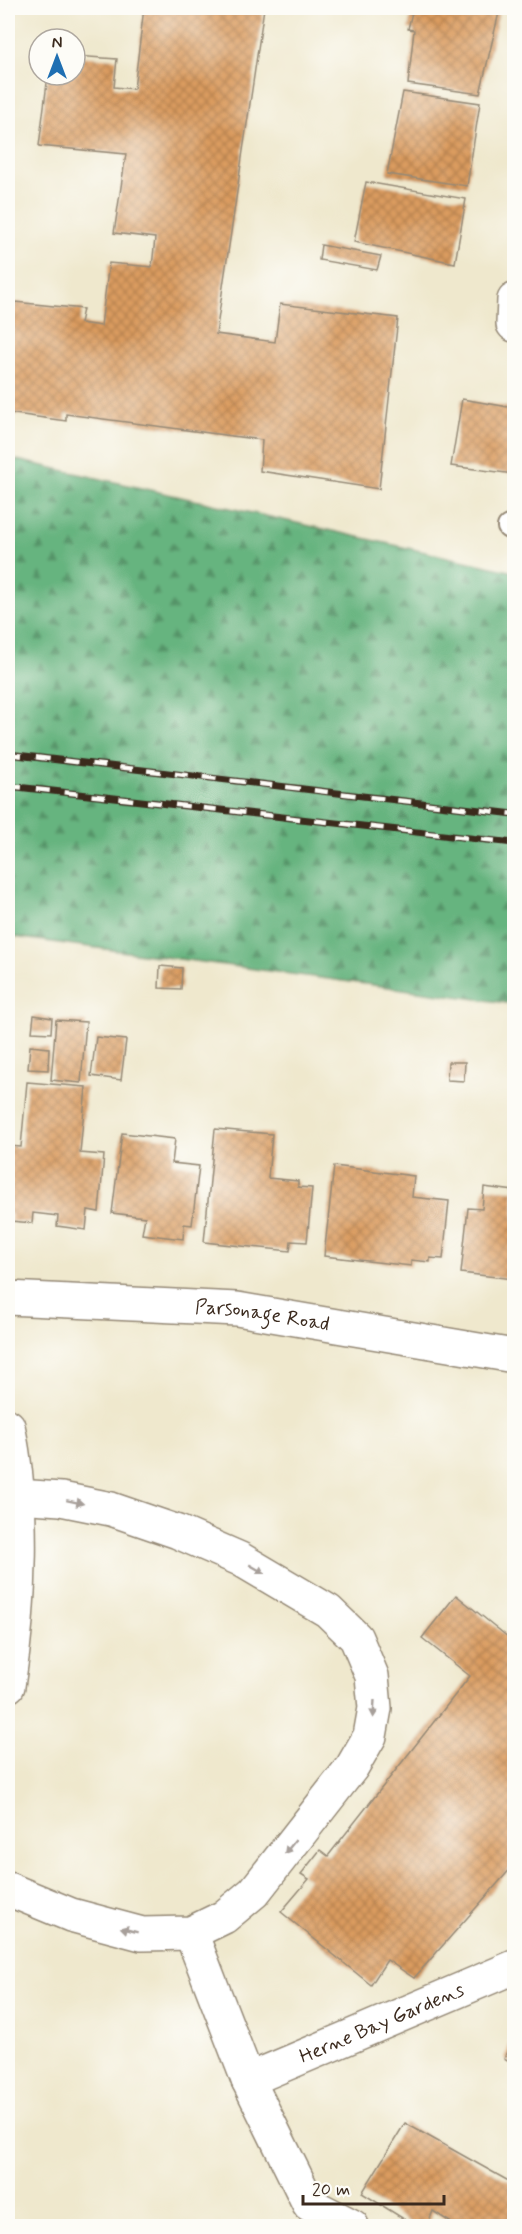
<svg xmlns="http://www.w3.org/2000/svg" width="522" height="2234" font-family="Mynerve,sans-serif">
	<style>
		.forest { fill: url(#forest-firs); stroke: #506f4e; stroke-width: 1.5 }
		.building { fill: url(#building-cross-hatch) }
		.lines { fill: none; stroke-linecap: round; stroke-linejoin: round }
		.lane-casing { stroke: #958976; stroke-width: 26 }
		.street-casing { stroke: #958976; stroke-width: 36 }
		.secondary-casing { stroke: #958976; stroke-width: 36 }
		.lane { stroke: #fff; stroke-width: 22 }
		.street { stroke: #fff; stroke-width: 33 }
		.secondary { stroke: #fff; stroke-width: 33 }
		.rail-casing { stroke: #3b2a1e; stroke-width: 7 }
		.rail { stroke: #fdfcf7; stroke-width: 4.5; stroke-dasharray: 14; stroke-linecap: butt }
		.oneway { fill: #a79f9a }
		.labels { text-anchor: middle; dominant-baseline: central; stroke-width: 5; stroke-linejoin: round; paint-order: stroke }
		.street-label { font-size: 20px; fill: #3b2a1e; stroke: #fdfcf7 }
	</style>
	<defs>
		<pattern id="forest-firs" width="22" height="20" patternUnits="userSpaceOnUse" patternTransform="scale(1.5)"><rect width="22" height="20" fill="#66b47f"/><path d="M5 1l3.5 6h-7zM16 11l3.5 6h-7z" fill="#559367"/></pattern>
		<pattern id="building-cross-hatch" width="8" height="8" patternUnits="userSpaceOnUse" patternTransform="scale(1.5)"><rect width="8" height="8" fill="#da9b5f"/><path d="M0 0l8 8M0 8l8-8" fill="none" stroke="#b27f4e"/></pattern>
	</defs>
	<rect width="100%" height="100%" fill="#fdfcf7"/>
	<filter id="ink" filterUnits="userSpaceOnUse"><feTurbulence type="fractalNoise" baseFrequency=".0167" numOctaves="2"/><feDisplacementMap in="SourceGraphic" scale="12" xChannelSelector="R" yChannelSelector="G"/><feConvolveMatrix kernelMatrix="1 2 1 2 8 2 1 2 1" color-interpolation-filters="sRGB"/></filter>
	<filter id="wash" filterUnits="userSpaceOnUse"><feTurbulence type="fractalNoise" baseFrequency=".008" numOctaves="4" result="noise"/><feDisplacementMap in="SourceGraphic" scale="24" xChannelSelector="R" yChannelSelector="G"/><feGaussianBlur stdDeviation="1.35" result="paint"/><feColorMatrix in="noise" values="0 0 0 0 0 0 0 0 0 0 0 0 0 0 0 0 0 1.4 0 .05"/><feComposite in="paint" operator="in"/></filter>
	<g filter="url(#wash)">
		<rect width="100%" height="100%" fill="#efe8cd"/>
		<!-- forest -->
		<path class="forest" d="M8,458L514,572V1004L8,936Z"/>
		<g id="blocks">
			<!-- building -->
			<g class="building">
				<path d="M144,8H264L216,334L275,342L280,304L398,318L379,489L260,471L262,440L66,414V421L8,413V351L15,302L83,309L80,323L101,326L109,263L152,267L155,238L114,233L126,154L39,146L48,75H75V56L117,59L114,87L134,89Z"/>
				<path d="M413,8H500L480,94L408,84L414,30L408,29Z"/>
				<path d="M403,92L480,103L467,186L387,174Z"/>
				<path d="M366,182L466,199L455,263L354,242Z"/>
				<path d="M321,245L381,256L377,270L319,260Z"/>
				<path d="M462,399L514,408V474L451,466Z"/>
				<path d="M160,966L182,968L181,989L159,988Z"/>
				<path d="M34,1015L52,1018L51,1033L32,1032Z"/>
				<path d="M56,1020L86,1022L81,1083L51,1080Z"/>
				<path d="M96,1037L126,1040L121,1080L91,1076Z"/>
				<path d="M30,1046L49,1048L48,1070L28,1069Z"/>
				<path d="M448,1062H465L464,1081L447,1080Z"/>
				<path d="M27,1082L86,1087L80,1153L104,1155L99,1212L88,1210L86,1230L57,1226L58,1216L33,1213L32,1223L11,1221V1214H8V1146L21,1147Z"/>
				<path d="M215,1129L272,1134L268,1178L298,1181V1187L312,1188L307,1242L291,1241L290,1251L204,1242Z"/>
				<path d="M122,1133L175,1139L172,1163L199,1166L192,1225L184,1224L183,1239L142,1234L145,1217L112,1213Z"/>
				<path d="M334,1166L414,1176L412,1197L449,1201L443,1259L430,1258V1262L411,1260V1266L324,1256Z"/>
				<path d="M484,1187L514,1191V1279L461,1273L468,1208L482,1209Z"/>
				<path d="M456,1595L514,1642V1860L513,1866L414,1978L387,1960L371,1985L281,1912L309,1879L301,1874L320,1850L328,1856L470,1676L422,1638Z"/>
				<path d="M514,2035V2065L504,2059Z"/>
				<path d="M405,2123L514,2184V2226H456L433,2211L427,2226H415L362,2193Z"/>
			</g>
		</g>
	</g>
	<g filter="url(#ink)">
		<use href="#blocks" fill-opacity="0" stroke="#958976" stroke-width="1.5"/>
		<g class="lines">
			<!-- lane casing -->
			<g class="lane-casing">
				<path id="lane" d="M509,527L514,528"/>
			</g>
			<!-- street casing -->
			<g class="street-casing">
				<g id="street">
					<path d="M514,300L513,324L514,325"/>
					<path id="s1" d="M8,1298L237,1309L514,1356"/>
					<path d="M8,1889L71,1915L142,1934L191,1933L224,1917L254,1892L352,1767L370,1736L375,1708L372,1676L356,1638L328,1611L240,1559L178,1532L111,1509L61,1499L17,1496"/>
					<path id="s2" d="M191,1933L248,2080L514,1967"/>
					<path d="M248,2080L309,2204L352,2226"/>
				</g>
			</g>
			<!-- secondary casing -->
			<g class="secondary-casing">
				<path id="secondary" d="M8,1426C25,1505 21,1605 8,1686"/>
			</g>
			<!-- lane -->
			<use href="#lane" class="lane"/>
			<!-- street -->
			<use href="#street" class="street"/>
			<!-- secondary -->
			<use href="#secondary" class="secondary"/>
			<!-- rail casing -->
			<g class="rail-casing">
				<g id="rail">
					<path d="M8,754L514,814"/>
					<path d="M8,786L514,843"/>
				</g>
			</g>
			<!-- rail -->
			<use href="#rail" class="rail"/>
		</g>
		<!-- one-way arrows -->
		<defs><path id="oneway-solid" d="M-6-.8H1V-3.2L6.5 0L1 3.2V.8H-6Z" transform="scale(1.5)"/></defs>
		<g class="oneway">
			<use href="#oneway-solid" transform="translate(75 1502) rotate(12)"/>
			<use href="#oneway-solid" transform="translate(257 1569) rotate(30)"/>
			<use href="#oneway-solid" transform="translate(374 1709) rotate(93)"/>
			<use href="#oneway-solid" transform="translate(290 1847) rotate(129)"/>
			<use href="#oneway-solid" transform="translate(129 1930) rotate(-165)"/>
		</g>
	</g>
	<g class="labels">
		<!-- street labels -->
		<g class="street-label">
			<text stroke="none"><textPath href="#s1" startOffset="255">Parsonage Road</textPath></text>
			<text stroke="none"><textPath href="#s2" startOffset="303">Herne Bay Gardens</textPath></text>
		</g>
	</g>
	<!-- margin -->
	<rect width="522" height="2234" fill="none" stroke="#fdfcf7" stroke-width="30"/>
	<!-- north arrow -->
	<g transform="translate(57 57)"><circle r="28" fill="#fdfcf7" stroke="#afa8a0" stroke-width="1.5"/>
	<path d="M0-4.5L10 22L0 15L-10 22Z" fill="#1f6fb2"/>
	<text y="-9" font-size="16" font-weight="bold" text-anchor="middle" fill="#3b2a1e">N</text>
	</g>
	<!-- scale -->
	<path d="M303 2195v9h141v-9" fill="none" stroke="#3b2a1e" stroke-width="3"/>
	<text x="312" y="2195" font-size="18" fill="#3b2a1e" stroke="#fdfcf7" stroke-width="4.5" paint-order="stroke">20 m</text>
</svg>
